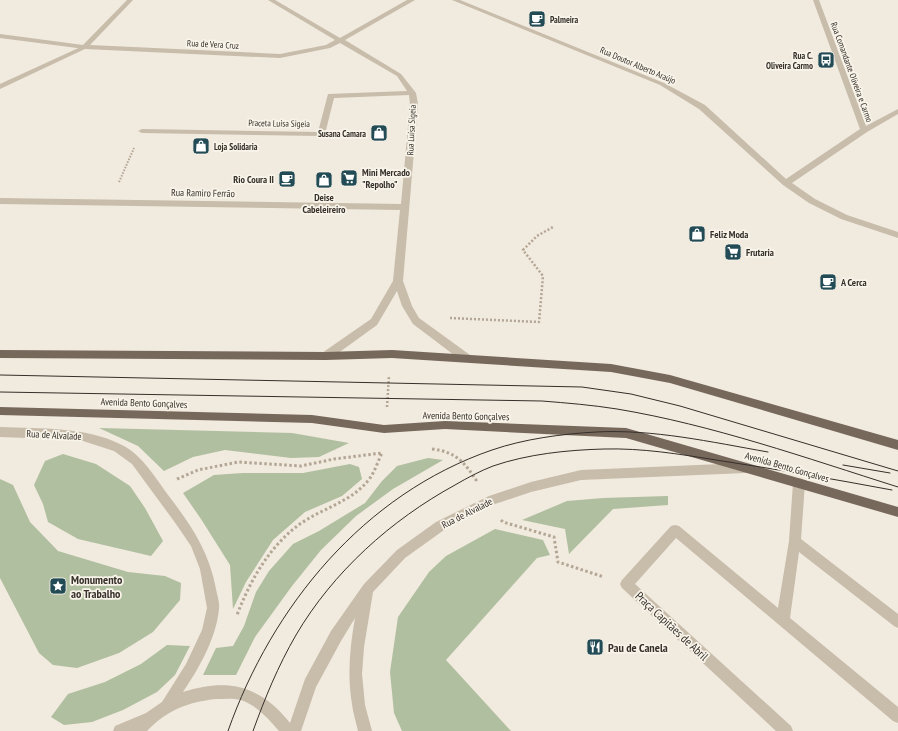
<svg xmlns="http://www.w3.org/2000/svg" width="898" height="731" font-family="'PT Sans Narrow',sans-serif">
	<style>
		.green { fill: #b0bf9f }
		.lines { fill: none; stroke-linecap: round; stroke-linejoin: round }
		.path-far2 { stroke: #b4a695; stroke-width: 2; stroke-dasharray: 1.5 1.5; stroke-linecap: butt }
		.path-far1 { stroke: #b4a695; stroke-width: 2.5; stroke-dasharray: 2 2; stroke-linecap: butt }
		.path { stroke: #b4a695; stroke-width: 3; stroke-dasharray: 2.5 2.5; stroke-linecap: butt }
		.pedestrian { fill: #c8bcab; fill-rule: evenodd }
		.minor { fill: #c8bcab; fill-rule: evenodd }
		.primary { fill: #77685c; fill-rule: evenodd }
		.tram { stroke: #362f2a; stroke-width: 1 }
		.labels { text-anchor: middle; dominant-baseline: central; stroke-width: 3.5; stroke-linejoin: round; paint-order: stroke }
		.far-poi-label { font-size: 9px; font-weight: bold; fill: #362f2a; stroke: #f8f4ea; text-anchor: start }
		.far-street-label { font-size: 9px; fill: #362f2a; stroke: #f8f4ea }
		.poi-label { font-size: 10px; font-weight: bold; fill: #362f2a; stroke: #f8f4ea; text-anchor: start }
		.street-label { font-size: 10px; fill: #362f2a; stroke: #f8f4ea }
		.near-poi-label { font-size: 12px; font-weight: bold; fill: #362f2a; stroke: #f8f4ea; text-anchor: start }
		.near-street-label { font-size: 12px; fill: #362f2a; stroke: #f8f4ea }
	</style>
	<rect width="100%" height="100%" fill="#f1eade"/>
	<!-- green -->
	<g class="green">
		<path d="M99,428L292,433L349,443L319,457L291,458L225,450L193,457L164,471L138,446Z"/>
		<path d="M63,454L96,464L130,486L145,508L163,541L151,556L78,539L48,522L43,504L34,485L45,461Z"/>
		<path d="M428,458L443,460L393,489L356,516L321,550L292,586L255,637L236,675H203L216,648L233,646L244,626L256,592L269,571L293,544L319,531L365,503L382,481L397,466Z"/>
		<path d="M350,464L359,467L362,479L342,496L305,512L273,540L246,582L233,609L230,565L201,519L183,493L214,475L243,473H303Z"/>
		<path d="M0,479L13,485L30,522L58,551L128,572L165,576L181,583L180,600L153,632L119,653L77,668L53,665L39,653L0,578Z"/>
		<path d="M668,496V505L613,509L569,554L565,529L522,520L567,501L603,498Z"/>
		<path d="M495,529L543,540L550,555L537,558L446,660L511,731H402L394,713L390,672L398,617L429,572L446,556Z"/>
		<path d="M167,645L190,646L175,675L157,692L123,710L92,722L64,725L51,717L68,694L105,682L141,664Z"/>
	</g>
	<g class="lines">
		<!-- path-far2 -->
		<path class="path-far2" d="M119,182L134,148"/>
		<!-- path-far1 -->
		<g class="path-far1">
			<path d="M450,318L539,322L543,276L523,250L537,236L553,227"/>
			<path d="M387,407L389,376"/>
		</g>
		<!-- path -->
		<g class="path">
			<path d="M432,449C457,452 465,463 478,483"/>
			<path d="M177,479L198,470L238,462L301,466L334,459L382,453C378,461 375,471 370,478C352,503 320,508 296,527C268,549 250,581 237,615"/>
			<path d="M501,520L503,522L554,537L558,562L604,577"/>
		</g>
		<!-- pedestrian -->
		<path class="pedestrian" d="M85,45L88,47L87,48L0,89V84Z"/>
		<!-- minor -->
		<g class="minor">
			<path d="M127,0H133L90,45L280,54L326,45L335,40L268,0H275L340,38L407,0H415L345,40L401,74L416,93L418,104L403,281L412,306L419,318L470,355L471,358L470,361H462L413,324L402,306L397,291L377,325L330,359H322L321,356L322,353L371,319L393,281L400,210L0,204V198L401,204L410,104L409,95L334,98L325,134L321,136L142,133L138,131L142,129L318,132L328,94L407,91L397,76L340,43L330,48L280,58L85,49L0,38V34L83,45Z"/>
			<path d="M452,0H460L664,83L705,105L786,179L860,129L813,0H819L866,126L898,109V114L867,132L792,183L815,199L847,215L898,232V238L841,219L809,203L783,185L699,109L660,85Z"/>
			<path d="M0,427C40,429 85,426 122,445C142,455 155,477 168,495C191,525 209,551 216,589C217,595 220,603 219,609C216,639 199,668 183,692C228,678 260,685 290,723L305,679L331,631L364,584L397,550L436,522L489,496L531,482L581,470L745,463L749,465L751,468L749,471L745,473L581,480L531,492L492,505L444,530L405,558L373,592L364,647L362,674L365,705L372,731H358C356,722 353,713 352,704C347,675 350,646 355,618L341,641L316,687L301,731H279C269,719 256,705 241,700C233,698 224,699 216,699C188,702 167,710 147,731H113L115,726L146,713L162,702L186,664L202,630L207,608L200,569L191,546L176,524L132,464L114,451L80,440L0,437Z"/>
			<path d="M799,478L803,479L805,483L801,539L898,614V628L894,626L799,552L790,618L898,707V723L893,721L676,538L635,584L791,726L793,731H776L622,588L620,584L622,580L671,526L675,525L679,526L778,608L789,541L793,483L795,479Z"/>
		</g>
		<!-- primary -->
		<g class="primary">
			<path d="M0,350L326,352L392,350L611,364L670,375L898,440V450L670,383L611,372L392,358L326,360L0,358Z"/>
			<path d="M0,407L312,415L384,425L445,421L626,428L898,507V517L626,438L445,429L384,433L312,423L0,415Z"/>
		</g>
		<!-- tram -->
		<g class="tram">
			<path d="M0,375L582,387L631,394L680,406L898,471"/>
			<path d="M0,392L542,401C567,403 592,405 617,409C713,425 806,458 898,487"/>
			<path d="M843,465L890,473"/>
			<path d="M228,731C272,606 364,494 492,450C524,439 561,434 596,432C653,429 711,442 768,452"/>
			<path d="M253,731C265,698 278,666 296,635C333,572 391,520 455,485C467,478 480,471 493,466C528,454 567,450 604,449C642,448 679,454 716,460C775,469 833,479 892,490"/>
		</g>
	</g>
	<!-- icons -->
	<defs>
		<g id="cafe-square" transform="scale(0.9)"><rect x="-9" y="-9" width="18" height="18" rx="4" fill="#224b55" stroke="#f8f4ea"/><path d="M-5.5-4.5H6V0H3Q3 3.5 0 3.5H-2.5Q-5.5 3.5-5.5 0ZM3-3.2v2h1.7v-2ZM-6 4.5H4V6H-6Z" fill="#fff"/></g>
		<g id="bus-square" transform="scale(0.9)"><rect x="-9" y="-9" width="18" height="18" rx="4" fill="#224b55" stroke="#f8f4ea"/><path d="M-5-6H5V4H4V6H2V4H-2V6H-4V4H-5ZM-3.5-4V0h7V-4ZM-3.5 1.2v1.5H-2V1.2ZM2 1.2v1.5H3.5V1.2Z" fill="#fff"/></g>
		<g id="shop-square" transform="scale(0.9)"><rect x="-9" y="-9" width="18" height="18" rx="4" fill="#224b55" stroke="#f8f4ea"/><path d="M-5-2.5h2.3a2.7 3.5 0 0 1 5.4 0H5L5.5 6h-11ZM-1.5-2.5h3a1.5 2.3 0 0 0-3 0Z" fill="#fff"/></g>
		<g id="supermarket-square" transform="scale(0.9)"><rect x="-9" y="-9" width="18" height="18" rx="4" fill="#224b55" stroke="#f8f4ea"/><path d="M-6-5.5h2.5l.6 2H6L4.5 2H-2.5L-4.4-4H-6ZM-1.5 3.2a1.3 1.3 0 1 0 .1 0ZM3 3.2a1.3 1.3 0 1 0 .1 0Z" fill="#fff"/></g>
		<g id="sight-square" transform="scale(0.9)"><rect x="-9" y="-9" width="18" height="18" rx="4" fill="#224b55" stroke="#f8f4ea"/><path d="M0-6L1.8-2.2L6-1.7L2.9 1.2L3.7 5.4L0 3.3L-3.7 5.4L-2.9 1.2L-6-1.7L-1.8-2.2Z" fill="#fff"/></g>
		<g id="restaurant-square" transform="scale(0.9)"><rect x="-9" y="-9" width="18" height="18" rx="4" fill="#224b55" stroke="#f8f4ea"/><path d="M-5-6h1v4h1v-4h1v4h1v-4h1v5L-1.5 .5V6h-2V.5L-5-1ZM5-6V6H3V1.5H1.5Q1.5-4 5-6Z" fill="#fff"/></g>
	</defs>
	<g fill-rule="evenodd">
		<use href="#cafe-square" x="537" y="19"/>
		<use href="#bus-square" x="826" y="60"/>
		<use href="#shop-square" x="379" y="133"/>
		<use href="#shop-square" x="201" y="146"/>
		<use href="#supermarket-square" x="349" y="178"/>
		<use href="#cafe-square" x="287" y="179"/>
		<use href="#shop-square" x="324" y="180"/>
		<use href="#shop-square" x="697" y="234"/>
		<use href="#supermarket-square" x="733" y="252"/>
		<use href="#cafe-square" x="828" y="282"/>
		<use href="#sight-square" x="58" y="586"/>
		<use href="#restaurant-square" x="595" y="647"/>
	</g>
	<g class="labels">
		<!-- far-poi labels -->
		<g class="far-poi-label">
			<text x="550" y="19">Palmeira</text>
			<text x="813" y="55" text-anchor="end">Rua C.<tspan x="813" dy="10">Oliveira Carmo</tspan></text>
			<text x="366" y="133" text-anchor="end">Susana Camara</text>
			<text x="214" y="146">Loja Solidaria</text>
		</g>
		<!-- far-street labels -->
		<g class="far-street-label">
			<text transform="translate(213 44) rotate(3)">Rua de Vera Cruz</text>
			<text transform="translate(638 65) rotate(23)">Rua Doutor Alberto Araújo</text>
			<text transform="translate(852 72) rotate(70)">Rua Comandante Oliveira e Carmo</text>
			<text transform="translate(279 123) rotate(1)">Praceta Luísa Sigeia</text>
			<text transform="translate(411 130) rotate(-87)">Rua Luísa Sigeia</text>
		</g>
		<!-- poi labels -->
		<g class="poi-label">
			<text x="362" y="172">Mini Mercado<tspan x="362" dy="12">"Repolho"</tspan></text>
			<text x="274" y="179" text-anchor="end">Rio Coura II</text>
			<text x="324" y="197" text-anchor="middle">Deise<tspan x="324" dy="12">Cabeleireiro</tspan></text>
			<text x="710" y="234">Feliz Moda</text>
			<text x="746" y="252">Frutaria</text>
			<text x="841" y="282">A Cerca</text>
		</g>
		<!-- street labels -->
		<g class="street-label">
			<text transform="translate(203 193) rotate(1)">Rua Ramiro Ferrão</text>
			<text transform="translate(144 403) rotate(2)">Avenida Bento Gonçalves</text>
			<text transform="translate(466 416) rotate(1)">Avenida Bento Gonçalves</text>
			<text transform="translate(54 435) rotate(3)">Rua de Alvalade</text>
			<text transform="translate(787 467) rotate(16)">Avenida Bento Gonçalves</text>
			<text transform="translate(467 513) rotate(-27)">Rua de Alvalade</text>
		</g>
		<!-- near-poi labels -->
		<g class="near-poi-label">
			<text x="71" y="579">Monumento<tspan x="71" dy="14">ao Trabalho</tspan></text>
			<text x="608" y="647">Pau de Canela</text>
		</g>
		<!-- near-street labels -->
		<g class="near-street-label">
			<text transform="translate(672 626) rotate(43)">Praça Capitães de Abril</text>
		</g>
	</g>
</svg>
